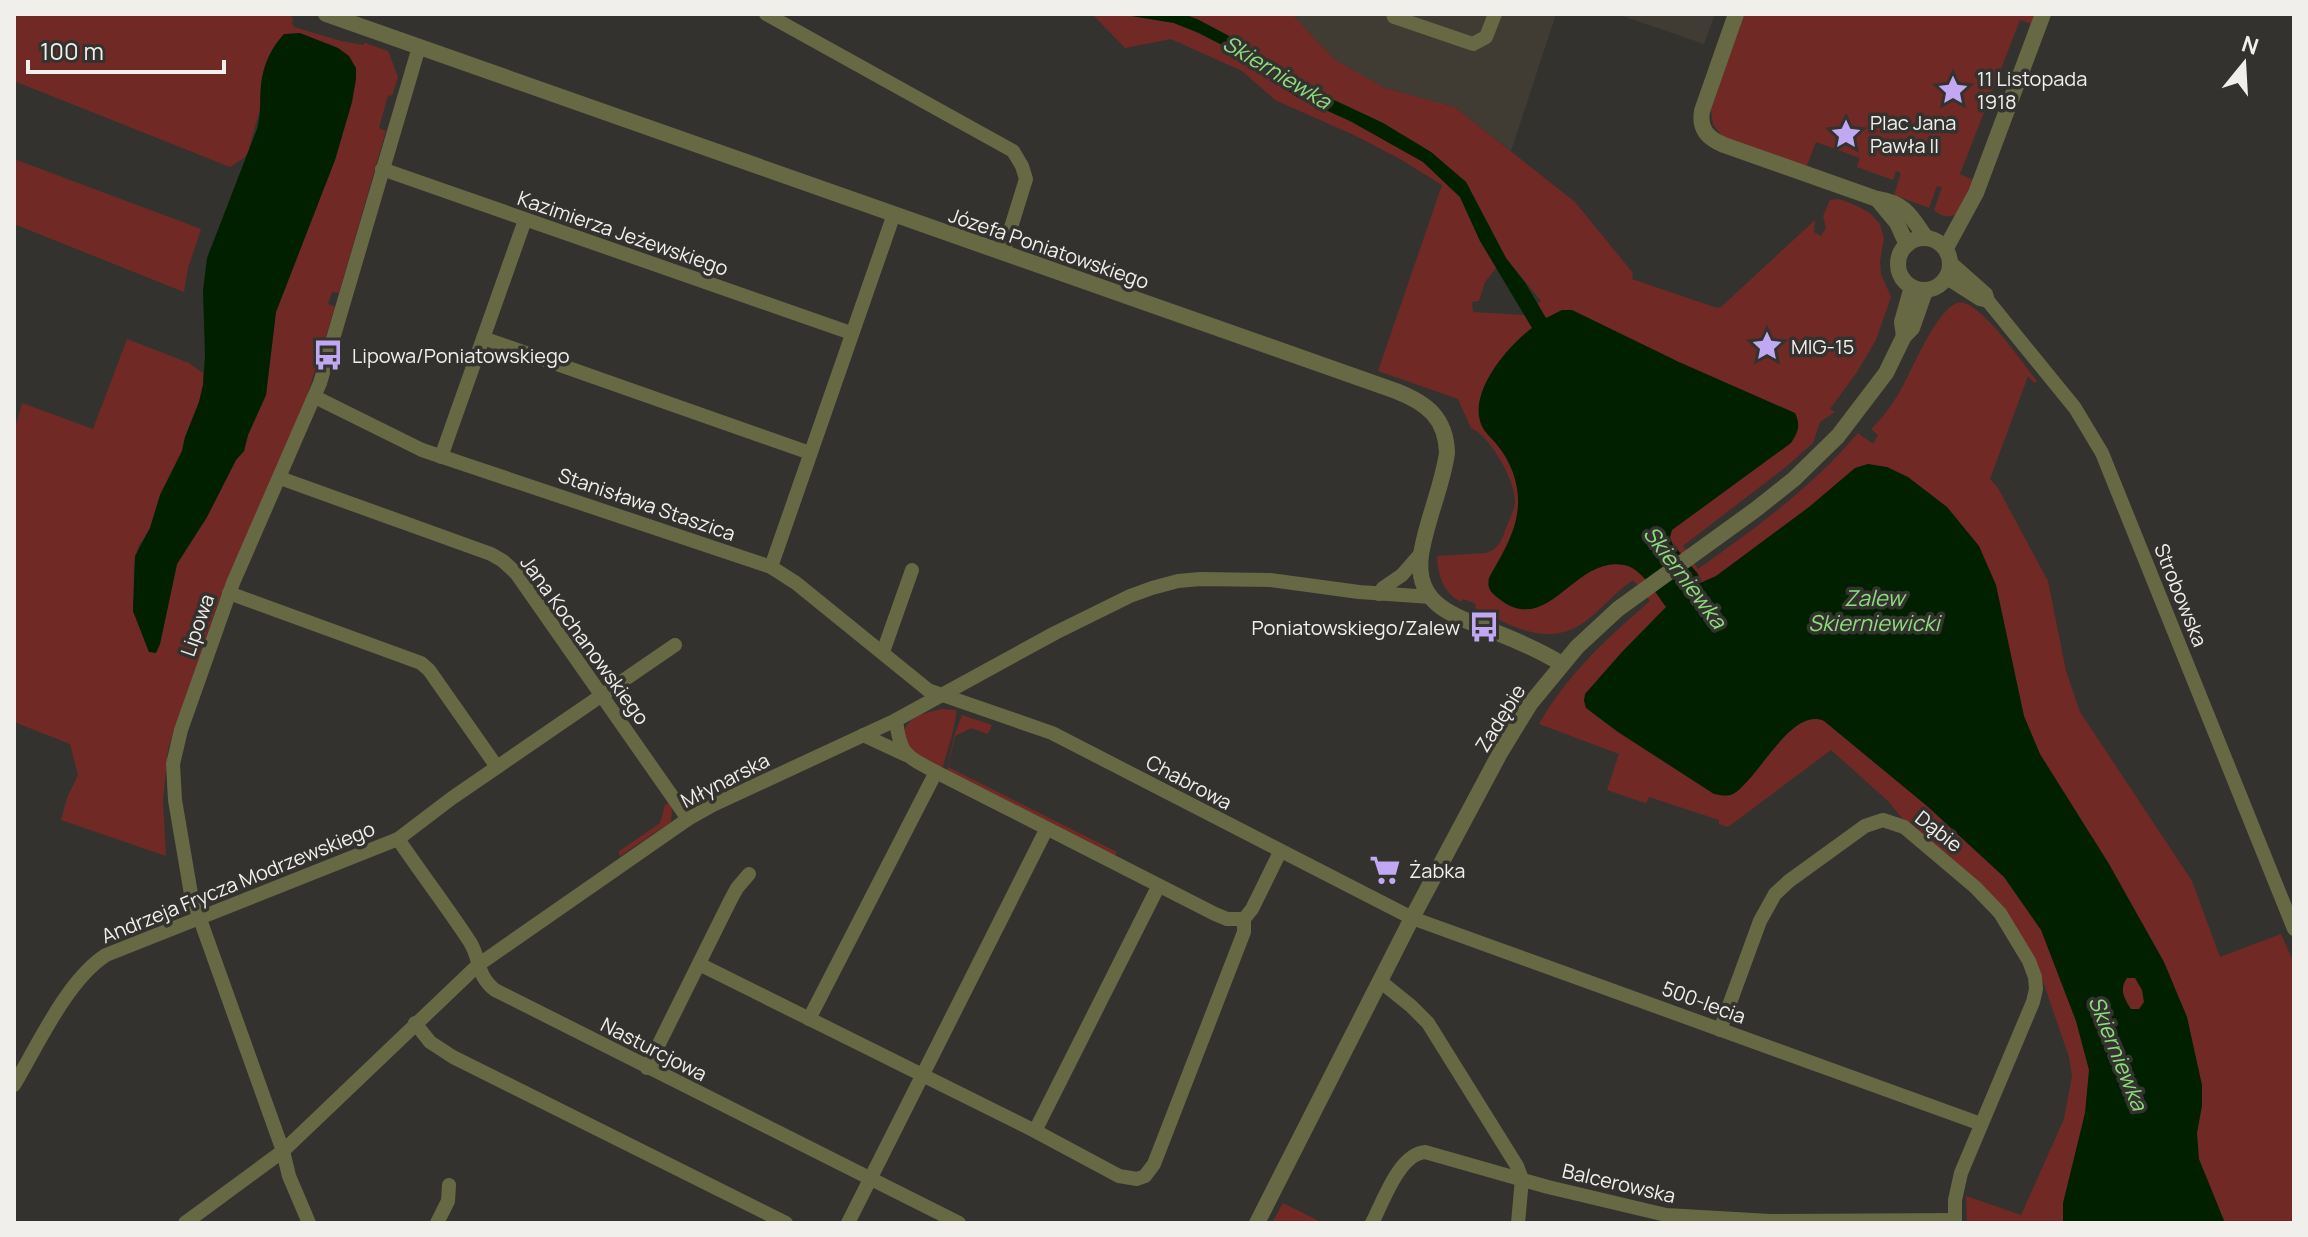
<svg xmlns="http://www.w3.org/2000/svg" width="2308" height="1237" font-family="Manrope,sans-serif">
	<style>
		.built { fill: #413c33 }
		.green { fill: #712925 }
		.water { fill: #012000; fill-rule: evenodd }
		.lines { fill: none; stroke-linecap: round; stroke-linejoin: round }
		.minor { stroke: #666944; stroke-width: 14 }
		.tertiary { stroke: #666944; stroke-width: 16 }
		.labels { text-anchor: middle; dominant-baseline: central; stroke-width: 7; stroke-linejoin: round; paint-order: stroke }
		.poi-label { font-size: 20px; fill: #f0efec; stroke: #34322f; text-anchor: start }
		.street-label { font-size: 20px; fill: #f0efec; stroke: #34322f }
		.water-label { font-size: 22px; font-style: italic; fill: #8cdd7c; stroke: #34322f }
	</style>
	<rect width="100%" height="100%" fill="#34322f"/>
	<!-- built -->
	<g class="built">
		<path d="M1292,14H1556L1511,151L1455,107L1385,88L1334,60Z"/>
		<path d="M1617,14H1715L1704,44Z"/>
	</g>
	<!-- green -->
	<g class="green">
		<path d="M14,14H285L293,17L292,24L294,27L341,41L363,45L365,43L388,51L398,77L392,96L388,95L379,128L386,131L339,293L332,292L328,304L335,307L306,399L218,603L168,749L163,801L166,856L61,820L67,798L78,775L70,744L14,722V432L22,403L93,429L127,339L189,363L203,373V385L199,402L185,437L182,451L160,495L150,528L138,547L134,565L133,611L149,652L160,644L177,564L207,517L236,460L244,451L248,435L266,395L276,312L335,160L352,102L338,48L328,43L261,105L248,152L244,158L230,167L14,81Z"/>
		<path d="M1092,14H1119L1151,19L1174,23L1198,33L1222,45L1297,97L1350,121L1402,148L1423,162L1460,197L1480,241L1497,267L1485,282L1479,301L1472,302L1473,312L1523,315L1541,301L1506,258L1466,182L1431,152L1383,123L1302,85L1246,45L1197,19L1183,14H1292L1335,60L1385,88L1455,107L1575,202L1633,273L1632,279L1717,308L1721,307L1815,220L1814,232L1821,236L1826,228L1823,216L1830,200L1839,199L1857,206L1870,213L1880,224L1884,238L1880,261L1881,274L1891,297L1876,340L1857,372L1830,409L1835,412L1820,422L1813,443L1787,466L1683,546L1698,569C1756,528 1812,487 1858,433L1873,444L1878,435L1871,429C1884,417 1896,399 1904,384C1913,368 1943,294 1965,303C1989,313 2020,360 2037,381L2034,383L2028,376L1990,479L1998,488L2048,581L2066,671L2080,712L2192,881L2220,957L2281,934L2294,963V1223H1967L1966,1196L2021,1215L2064,1119L2072,1076L2069,1057L2039,970L2003,906L1905,822L1888,801L1831,750L1728,827L1719,824V820L1649,797L1646,803L1642,802L1607,790L1619,754L1539,724C1567,675 1607,638 1650,601L1633,580C1618,590 1605,605 1591,617C1550,651 1515,627 1475,608L1476,604L1463,599L1461,602C1443,592 1438,576 1437,556L1486,553C1498,549 1501,542 1505,531C1508,522 1515,510 1515,501C1515,480 1490,436 1471,428L1458,399L1378,371L1442,185L1400,159L1356,136L1275,100L1242,71L1171,39L1125,48Z"/>
		<path d="M1744,14H2036L2032,24L2020,20L1960,174L1973,180L1958,213C1949,219 1942,217 1934,210L1942,187L1937,186L1929,208L1894,195L1901,173L1896,171L1893,180L1857,167L1860,158L1816,142L1806,168L1723,137L1713,125L1711,110Z"/>
		<path d="M14,159L201,229L188,268L184,292L14,224Z"/>
		<path d="M942,709L956,710C957,723 946,754 942,770L907,747L904,732C909,715 926,713 942,709Z"/>
		<path d="M962,715L992,725L988,734L971,728L955,736L948,767L1117,852L1114,858L947,771L954,736Z"/>
		<path d="M669,803L672,809L671,822L620,856L618,852L660,823L665,805Z"/>
		<path d="M1283,1203L1323,1223H1272Z"/>
	</g>
	<!-- water -->
	<g class="water">
		<path d="M1119,14H1183L1197,19L1246,45L1302,85L1383,123L1431,152L1466,182L1506,258L1526,284L1546,318L1562,310H1572L1679,362L1795,413C1801,426 1798,432 1791,443L1672,530L1670,537L1672,543L1698,574L1700,583L1716,576L1809,507L1855,468L1868,464L1887,467L1908,477L1947,507L1979,546L1996,585L2024,716L2040,754L2109,864L2164,962L2187,1017L2202,1085V1106L2197,1133L2199,1159L2225,1223H2063V1203L2085,1113L2089,1070L2076,1021L2041,930L2004,877L1927,806L1824,721C1791,706 1759,779 1733,794C1727,797 1720,795 1714,794L1618,732L1586,708L1584,701L1585,694L1621,653L1666,607C1656,593 1641,568 1624,565C1574,555 1548,639 1498,598C1490,592 1487,588 1489,578C1502,554 1517,532 1518,504C1519,484 1511,462 1498,446C1492,438 1483,432 1480,421C1471,389 1508,346 1532,328L1480,241L1460,197L1423,162L1350,121L1297,97L1222,45L1199,33L1174,23ZM2127,978H2135L2142,990L2144,1002L2139,1009H2131C2124,998 2119,989 2127,978Z"/>
		<path d="M300,33L338,48L349,56L356,68V79L352,102L335,160L276,312L266,395L248,435L244,451L236,460L207,517L177,564L160,644L156,653L149,652L133,611L135,556L150,528L160,495L182,451L185,437L199,402L203,385L205,356L203,291L207,258L257,129C262,111 259,102 261,85C263,65 271,48 284,34Z"/>
	</g>
	<g class="lines">
		<!-- minor -->
		<g class="minor">
			<path d="M766,14L1013,151L1022,166L1026,179L1003,253"/>
			<path d="M1393,14L1394,17L1473,44L1486,37L1495,14"/>
			<path d="M382,169L851,333"/>
			<path d="M1951,263L1986,294L1988,301L2075,408L2102,453L2294,929"/>
			<path d="M1947,278L1980,299L1988,301"/>
			<path d="M483,338L810,453"/>
			<path d="M315,397L422,450L771,567L796,583L928,690L1052,733L1412,918L1981,1124"/>
			<path d="M441,457L525,220"/>
			<path d="M280,478L491,554L503,561L516,573L688,819"/>
			<path d="M771,567L894,214"/>
			<path d="M229,593L421,663L429,670L497,767"/>
			<path d="M1379,594L1383,588L1402,575L1422,552"/>
			<path d="M883,652L912,570"/>
			<path d="M896,720C900,755 906,756 936,772L1215,914L1227,919H1244"/>
			<path d="M863,735L906,755"/>
			<path d="M398,839C421,873 447,907 470,942C481,960 476,975 495,990L959,1223"/>
			<path d="M699,964L1035,1131L1119,1176L1137,1179L1145,1176L1154,1164L1244,932V919L1252,909L1280,852"/>
			<path d="M1380,981L1411,1006L1428,1023L1517,1166L1522,1179L1518,1223"/>
			<path d="M809,1019L936,772"/>
			<path d="M415,1023L430,1042L453,1057L786,1223"/>
			<path d="M1720,1030L1760,921L1775,894L1789,881L1865,826L1883,820L1904,827L1975,887L2000,913L2029,961L2035,977L2036,989L2033,1002L1961,1173L1955,1200V1223"/>
			<path d="M647,1068L730,901L737,888L749,874"/>
			<path d="M14,1085C38,1045 67,980 106,955L398,839L452,798L675,645"/>
			<path d="M1035,1131L1158,887"/>
			<path d="M185,1223L283,1151L478,965L688,819L713,805L896,720L1055,633L1130,596L1152,588L1178,581L1200,579L1270,580L1359,592L1431,597"/>
			<path d="M309,1223L289,1176L283,1151L191,894L175,800L173,764L181,730L233,583L320,383L419,47"/>
			<path d="M437,1223L448,1201L449,1185"/>
			<path d="M848,1223L1046,830"/>
			<path d="M1372,1223C1383,1202 1399,1154 1425,1152L1548,1187L1666,1215L1770,1221L1955,1220"/>
		</g>
		<!-- tertiary -->
		<g class="tertiary">
			<path d="M326,14L1396,391C1427,403 1446,418 1447,453C1442,488 1426,521 1421,555C1414,607 1457,616 1495,632C1518,641 1541,651 1562,664"/>
			<path d="M1736,14L1702,111C1699,129 1707,138 1724,145L1877,199C1905,203 1911,216 1926,238"/>
			<path d="M1877,199L1897,223L1907,245"/>
			<circle cx="1924" cy="264" r="26"/>
			<path d="M1946,248L1976,193L2043,14"/>
			<path d="M1904,336L1902,322L1912,287"/>
			<path d="M1257,1223L1412,918L1500,753L1530,704L1577,647L1618,609L1755,510L1794,479L1838,436L1886,373L1904,336L1912,328L1925,291"/>
		</g>
	</g>
	<!-- icons -->
	<defs>
		<g id="sight-bare" transform="scale(2.4)"><path d="M0-6L1.8-2.2L6-1.7L2.9 1.2L3.7 5.4L0 3.3L-3.7 5.4L-2.9 1.2L-6-1.7L-1.8-2.2Z" fill="#c1a8f3" stroke="#34322f" stroke-width="2.5" paint-order="stroke"/></g>
		<g id="bus-bare" transform="scale(2.4)"><path d="M-5-6H5V4H4V6H2V4H-2V6H-4V4H-5ZM-3.5-4V0h7V-4ZM-3.5 1.2v1.5H-2V1.2ZM2 1.2v1.5H3.5V1.2Z" fill="#c1a8f3" stroke="#34322f" stroke-width="2.5" paint-order="stroke"/></g>
		<g id="supermarket-bare" transform="scale(2.4)"><path d="M-6-5.5h2.5l.6 2H6L4.5 2H-2.5L-4.4-4H-6ZM-1.5 3.2a1.3 1.3 0 1 0 .1 0ZM3 3.2a1.3 1.3 0 1 0 .1 0Z" fill="#c1a8f3" stroke="#34322f" stroke-width="2.5" paint-order="stroke"/></g>
	</defs>
	<g fill-rule="evenodd">
		<use href="#sight-bare" x="1953" y="90"/>
		<use href="#sight-bare" x="1846" y="134"/>
		<use href="#sight-bare" x="1767" y="346"/>
		<use href="#bus-bare" x="328" y="355"/>
		<use href="#bus-bare" x="1484" y="627"/>
		<use href="#supermarket-bare" x="1385" y="870"/>
	</g>
	<g class="labels">
		<!-- poi labels -->
		<g class="poi-label">
			<text x="1977" y="78">11 Listopada<tspan x="1977" dy="23">1918</tspan></text>
			<text x="1870" y="122">Plac Jana<tspan x="1870" dy="23">Pawła II</tspan></text>
			<text x="1791" y="346">MIG-15</text>
			<text x="352" y="355">Lipowa/Poniatowskiego</text>
			<text x="1460" y="627" text-anchor="end">Poniatowskiego/Zalew</text>
			<text x="1409" y="870">Żabka</text>
		</g>
		<!-- street labels -->
		<g class="street-label">
			<text transform="translate(623 233) rotate(19)">Kazimierza Jeżewskiego</text>
			<text transform="translate(1049 248) rotate(19)">Józefa Poniatowskiego</text>
			<text transform="translate(647 504) rotate(19)">Stanisława Staszica</text>
			<text transform="translate(2181 595) rotate(68)">Strobowska</text>
			<text transform="translate(197 625) rotate(-71)">Lipowa</text>
			<text transform="translate(585 640) rotate(54)">Jana Kochanowskiego</text>
			<text transform="translate(1500 718) rotate(-58)">Zadębie</text>
			<text transform="translate(725 780) rotate(-27)">Młynarska</text>
			<text transform="translate(1189 782) rotate(28)">Chabrowa</text>
			<text transform="translate(1939 831) rotate(38)">Dąbie</text>
			<text transform="translate(238 882) rotate(-22)">Andrzeja Frycza Modrzewskiego</text>
			<text transform="translate(1704 1002) rotate(20)">500-lecia</text>
			<text transform="translate(654 1049) rotate(27)">Nasturcjowa</text>
			<text transform="translate(1619 1183) rotate(13)">Balcerowska</text>
		</g>
		<!-- water labels -->
		<g class="water-label">
			<text transform="translate(1277 72) rotate(31)">Skierniewka</text>
			<text transform="translate(1685 577) rotate(53)">Skierniewka</text>
			<text x="1874" y="598">Zalew<tspan x="1874" dy="25">Skierniewicki</tspan></text>
			<text transform="translate(2118 1053) rotate(68)">Skierniewka</text>
		</g>
	</g>
	<!-- border -->
	<rect width="2308" height="1237" fill="none" stroke="#f0efec" stroke-width="32"/>
	<!-- north arrow -->
	<g transform="translate(2244 64) rotate(18)" stroke="#34322f" stroke-width="6" paint-order="stroke">
	<path d="M0-6L14 30L0 20L-14 30Z" fill="#f0efec"/>
	<text y="-12" font-size="22" font-weight="bold" text-anchor="middle" fill="#f0efec">N</text>
	</g>
	<!-- scale -->
	<path d="M28 60v12h196v-12" fill="none" stroke="#f0efec" stroke-width="4"/>
	<text x="40" y="60" font-size="24" fill="#f0efec" stroke="#34322f" stroke-width="6" paint-order="stroke">100 m</text>
</svg>
